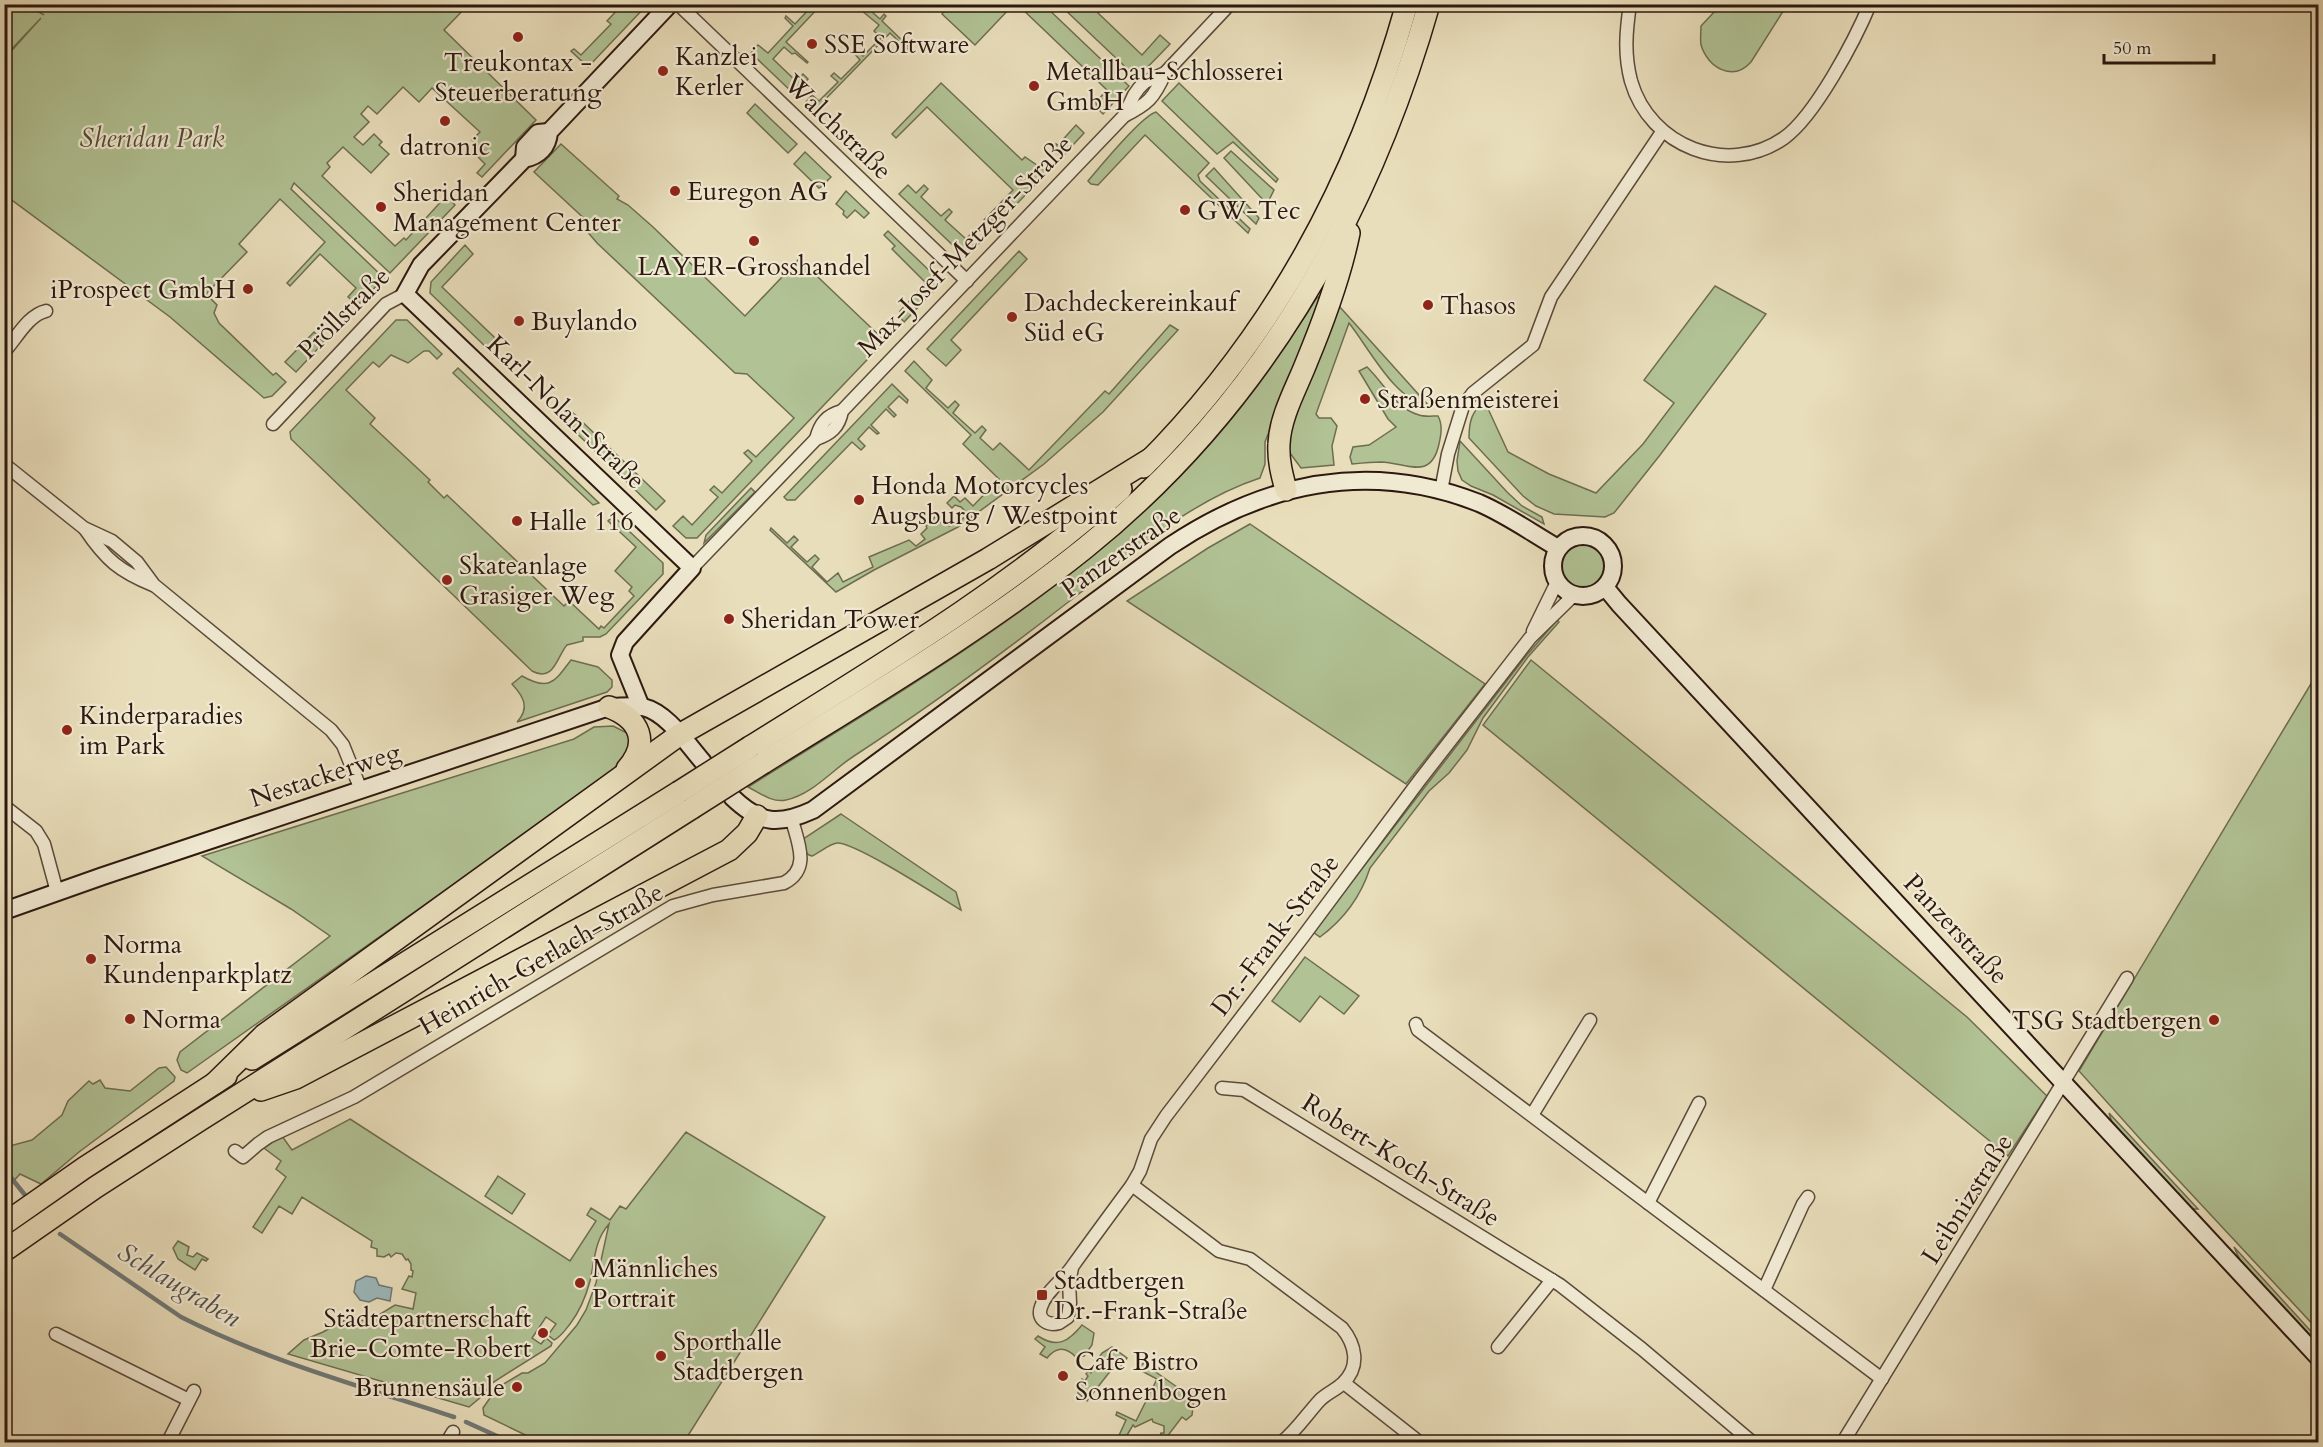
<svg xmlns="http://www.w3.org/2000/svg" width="2323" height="1447" font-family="Cardo,serif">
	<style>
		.green { fill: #b1c294; stroke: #6e6d52; stroke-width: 1.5 }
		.water { fill: #9db9bc; stroke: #707977; stroke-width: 1.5 }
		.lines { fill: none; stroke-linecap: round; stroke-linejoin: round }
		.stream { stroke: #707977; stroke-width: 4.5 }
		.street-casing { stroke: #5b4a3b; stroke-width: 15 }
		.secondary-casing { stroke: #2c1810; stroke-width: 20 }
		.highway-casing { stroke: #2c1810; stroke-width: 24 }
		.street { stroke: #f1ead3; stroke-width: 12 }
		.secondary { stroke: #f1ead3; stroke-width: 16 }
		.highway { stroke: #e9debb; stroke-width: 21 }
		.highway-bridge-casing { stroke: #2c1810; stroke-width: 24; stroke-linecap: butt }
		.highway-bridge { stroke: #e9debb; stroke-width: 21 }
		.poi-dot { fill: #8f2418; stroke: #f1ead3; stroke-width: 2 }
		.labels { text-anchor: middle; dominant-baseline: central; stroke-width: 4.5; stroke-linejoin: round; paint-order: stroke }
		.poi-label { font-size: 26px; fill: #2c1810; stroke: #f1ead3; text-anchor: start }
		.street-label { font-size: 26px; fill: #2c1810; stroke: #f1ead3 }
		.park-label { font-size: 26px; font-style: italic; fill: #544b38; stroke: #f1ead3 }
		.water-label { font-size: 27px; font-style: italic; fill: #54504c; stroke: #f1ead3 }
	</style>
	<rect width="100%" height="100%" fill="#e9debb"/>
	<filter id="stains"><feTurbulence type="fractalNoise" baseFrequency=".00333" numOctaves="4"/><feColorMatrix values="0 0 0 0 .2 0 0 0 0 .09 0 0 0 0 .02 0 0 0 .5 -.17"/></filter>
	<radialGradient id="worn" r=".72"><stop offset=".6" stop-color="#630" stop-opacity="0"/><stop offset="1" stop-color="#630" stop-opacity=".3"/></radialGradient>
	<!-- green -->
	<g class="green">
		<path d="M14,5H27L44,15L29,5H468L444,30L536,120L482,177L477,173L485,164L478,157L484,150L472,140L480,132L432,88L419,102L403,87L377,114L368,106L361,114L369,122L354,137L363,145L374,134L382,142L379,145L389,154L371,173L343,147L327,163L330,167L322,176L395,246L404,238L406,240L446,196L455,205L390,273L294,183L291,189L384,278L358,305L348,297L356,288L320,254L290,286L287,283L325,242L280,199L239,244L247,252L206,294L217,305L214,313L219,323L273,375L276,373L286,382L272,396L264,398L170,317L5,195V58L41,18L5,56V17L16,6Z"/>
		<path d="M622,5H647L588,67L571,51L574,49L581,55L611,24L607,21Z"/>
		<path d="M806,5L812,6L821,5L786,42L808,62L807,63L795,53L792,54L784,47L773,59L796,81L803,74L808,79L794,94L751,53L758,45L768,53L793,26L785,18L786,16L795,24L810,8Z"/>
		<path d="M855,5H864L880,19L884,14L886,16L882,21L909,47L907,49L890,33L813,112L805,103L812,95L819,101L838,82L831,76L834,73L841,79L860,60L853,52L855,50L863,56L881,38L874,31L879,25Z"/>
		<path d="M950,5V4L1013,5L975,45L942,14Z"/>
		<path d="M1018,5H1044L1129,86L1103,114L1097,108L1096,102L1107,90Z"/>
		<path d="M1073,5H1105L1098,13L1142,55L1160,35L1170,44L1137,78L1060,5Z"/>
		<path d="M1717,5H1787L1751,62C1733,82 1708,68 1701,45C1700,39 1701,32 1701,26L1715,11Z"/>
		<path d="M941,83L1022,160L1025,157L1047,172L993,229L984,220L1013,190L927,107L896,138L892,134Z"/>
		<path d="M1179,83L1278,179L1276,182L1233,142L1217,154L1162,101Z"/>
		<path d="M755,104L797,144L788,153L747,113Z"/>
		<path d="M1156,112L1209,163L1198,175L1200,181L1250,229L1248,233L1145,135L1098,185L1091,184L1088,181C1100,167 1141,116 1156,112Z"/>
		<path d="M1076,125L1084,133L1062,157L1055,151L1056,144L1058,145Z"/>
		<path d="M561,144L619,196L617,199L628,205L653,227L745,316L799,259L885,341L697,538H686L673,526L683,516L692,525L718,497L710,490L714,486L722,493L752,461L744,453L748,450L756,457L794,418L747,374L735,373L597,243L586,230L589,223L534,172Z"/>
		<path d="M1231,151L1274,190L1267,204L1224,158Z"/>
		<path d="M805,152L831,177L821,187L819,188L794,164Z"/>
		<path d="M1214,168L1259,218L1256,224L1206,176Z"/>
		<path d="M908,185L916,193L924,185L928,189L921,197L941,216L949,209L952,212L945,220L966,239L973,232L982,240L971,252H960L899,194Z"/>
		<path d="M846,191L869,213L864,218L855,210L847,218L843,214L844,211L836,204Z"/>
		<path d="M888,231L936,277V288L904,322L899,316L900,311L926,283L892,249L895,246L884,235Z"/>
		<path d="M465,245L473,254L442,287L494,337L496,343L489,350L430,293L431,282Z"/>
		<path d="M1019,251L1027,259L951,340L961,350L946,366L927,349Z"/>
		<path d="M1715,286L1766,314L1660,455L1614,513L1605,517L1554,514L1536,506L1523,496L1469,438C1469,420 1472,413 1484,400L1508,452L1549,474L1596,493L1643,444L1674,403L1644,380Z"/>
		<path d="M1320,296L1322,298L1265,442V464L1260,478C1190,501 1137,550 1080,593C1007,650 932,705 854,756C832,770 813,794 786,800C772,803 760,793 748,787C898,693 1054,604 1178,478C1233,423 1275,364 1316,299Z"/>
		<path d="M1339,306L1429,406C1395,401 1369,348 1349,323L1316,414L1319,418H1331L1337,426L1332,446L1334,465L1301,468L1287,449L1288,434Z"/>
		<path d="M396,320H407L442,354L437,359L429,351H424L408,363L391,355L379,367L373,362L346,390L375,418L370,424L430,480L428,482L444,498L447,495L564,606L569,601L599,629L601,626L604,628L634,596L629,591L632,587L615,571L636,547L608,521L613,516L663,563V574L606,634L600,637H583V641L567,645C557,656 554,683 532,671L291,439L290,432Z"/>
		<path d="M1170,325L1178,330L1103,412L1044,464L958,527L874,570L836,592L770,530L771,528L787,543L794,536L798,540L791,547L807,562L815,555L819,559L812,567L827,582L838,573L843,582L873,567L869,557L909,540L916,546L925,539L921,534L927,528L926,526L940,512L942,514L940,519L941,523L950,526L969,515L961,507L955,505L952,508L947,503L954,496L960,502L965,498L973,506L999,479L963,444L971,435L905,371L914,361L932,380L926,388L948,408L955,401L959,405L953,413L975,433L982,426L986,430L980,438L993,450L1000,443L1029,470L1105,391L1109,394Z"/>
		<path d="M314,332L324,342L296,372L285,362Z"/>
		<path d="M1367,367C1383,382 1396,409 1419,415C1424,417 1432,416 1438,416C1443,425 1441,435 1439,444C1431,481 1407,463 1381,462C1372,462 1362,463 1352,464L1350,457L1353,447L1369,445L1396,427L1388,419L1359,371Z"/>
		<path d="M458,368L599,503L593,505L453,373Z"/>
		<path d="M892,384L908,400L907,403L899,396L888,407L896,415L894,417L886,409L871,425L879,433L877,434L869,427L858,439L865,446L861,450L852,442L795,500H787L784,497Z"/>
		<path d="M571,411L665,501L656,510L563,420Z"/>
		<path d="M1460,441L1507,492L1522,506L1542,517L1544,524L1493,495L1471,486L1462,480L1458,471L1457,461Z"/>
		<path d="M751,488L755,492L704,543L706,535Z"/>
		<path d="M1250,524L1485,684L1406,784L1127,601L1208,548Z"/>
		<circle cx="1582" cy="566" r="22"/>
		<path d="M1557,620L1559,622L1528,657L1483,718L1467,750L1449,773L1429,791L1370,868C1361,896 1343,920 1320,937L1313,932L1526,656Z"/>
		<path d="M571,660L598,667L612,680V687L607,692L517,722C530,708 524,697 512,684L522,676C550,692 555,681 571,660Z"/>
		<path d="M1531,660L1967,1017L2047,1096L2008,1156L1483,725Z"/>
		<path d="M2318,672V1330L2142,1141L2079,1071Z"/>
		<path d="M613,726L627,733L632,744L621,766L187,1073L181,1070L177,1060L180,1052L330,936L291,909L202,856L574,739L594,727Z"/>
		<path d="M841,814L956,892L961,910C941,898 855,842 837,843C829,844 819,853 812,856C803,854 804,847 803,839Z"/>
		<path d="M1305,957L1359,996L1344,1014L1320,996L1300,1022L1272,1001Z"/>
		<path d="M166,1067L175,1077L174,1081L79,1152L41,1184L20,1174L10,1185L5,1177V1138L10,1146L32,1140L62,1115L68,1101L89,1081L93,1084L100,1080L105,1088L130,1091L159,1068Z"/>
		<path d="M2109,1113L2198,1209H2192L2112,1123Z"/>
		<path d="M350,1119L570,1261L596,1221L587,1215L591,1208L610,1220L620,1206L626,1209L686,1132L825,1217L684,1442H540L484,1415L483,1408L497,1388L522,1373H528L545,1363L577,1325L586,1310L596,1283L609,1224C594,1241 595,1260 590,1281C586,1296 580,1311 570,1324C565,1330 561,1337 554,1340L548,1335L556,1324L546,1317L532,1338L541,1344L546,1338L552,1343L551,1346L492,1383L481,1397L469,1407L288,1354L304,1340L323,1332L347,1319L369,1321L395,1305L413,1309L416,1293L402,1289L409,1276L412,1277L413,1271L411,1270V1264L408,1259L406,1260L402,1254L396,1253L391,1257L389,1254L384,1257L377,1256V1249L371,1247L372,1241L302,1197L292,1214L279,1206L262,1233L253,1227L286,1177L276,1169L281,1161L264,1148L282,1136L292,1150Z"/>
		<path d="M498,1176L525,1194L512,1214L485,1196Z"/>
		<path d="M178,1241L189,1247L187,1255L193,1257L197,1253L208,1259L206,1261L202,1259L195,1270L178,1259L173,1248Z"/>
		<path d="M2234,1247L2318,1339V1346L2241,1262Z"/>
		<path d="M1082,1325L1094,1333L1092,1345L1084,1356L1076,1357C1065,1346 1056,1347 1047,1358L1040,1354L1045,1347L1035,1339L1038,1336C1058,1349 1069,1341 1082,1325Z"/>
		<path d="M1112,1347L1127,1358L1120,1368L1115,1365L1087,1401L1078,1393L1082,1379L1085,1381L1088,1376L1086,1374L1088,1371L1091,1373L1094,1368L1092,1366L1094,1364L1097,1365L1100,1361L1098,1359L1102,1353Z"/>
		<path d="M1143,1363L1194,1399L1192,1415L1186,1420L1182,1417L1163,1442H1158L1161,1433H1164V1426L1153,1422L1152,1419L1135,1427L1133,1425L1123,1442H1116L1126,1420L1116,1415L1117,1412L1136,1421L1157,1379L1138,1369Z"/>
	</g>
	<!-- water -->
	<path class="water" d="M366,1276L376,1278L379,1285L392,1288L390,1301L377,1298L369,1302L360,1300L354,1292L356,1281Z"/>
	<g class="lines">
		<!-- stream -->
		<g class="stream">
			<path d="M4,1169L29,1200"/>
			<path d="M60,1234L181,1317C268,1361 363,1387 454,1417"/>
			<path d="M466,1422L510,1442"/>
		</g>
		<!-- street casing -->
		<g class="street-casing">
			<g id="street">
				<path d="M678,4L967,281"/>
				<path d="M1630,4C1626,32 1624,54 1631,81C1650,147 1728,177 1784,138C1815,116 1855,40 1870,4"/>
				<path d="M1124,116C1148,104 1154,98 1165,73"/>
				<path d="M4,352C16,339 28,315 46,311"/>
				<path d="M273,424L386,304L405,294"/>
				<path d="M816,439C820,423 827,415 842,411"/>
				<path d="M4,464L84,528L112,541L137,562L154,585L331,730L343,745L361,790"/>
				<path d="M1441,491L1448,454L1463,406L1473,393L1533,345L1551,297L1662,132"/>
				<path d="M85,529C106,560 119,571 153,585"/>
				<path d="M692,568L816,439C831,434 839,427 842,411L1124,116L1134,95L1139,88L1145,82L1165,73L1230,4"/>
				<path d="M1533,631L1557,582"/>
				<path d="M4,806L36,831L44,844L57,892"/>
				<path d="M1416,1024L1418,1030L1882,1379"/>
				<path d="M1222,1088L1244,1090L1560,1285L1642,1349L1752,1442"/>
				<path d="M1532,1115L1590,1020"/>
				<path d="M235,1151L243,1157L258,1144L268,1137L354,1097L673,906L713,895L784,883C811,869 798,843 792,820"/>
				<path d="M1132,1185L1219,1251L1250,1259L1342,1328C1355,1344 1361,1366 1343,1383C1336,1390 1327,1393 1320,1400C1307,1414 1297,1430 1282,1442"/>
				<path d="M1648,1203L1699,1103"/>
				<path d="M1072,1268L1069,1282L1070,1303L1068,1317L1059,1323C1049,1326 1036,1320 1041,1307C1046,1291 1063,1280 1072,1267C1092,1239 1112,1212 1132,1185L1140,1171L1151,1139L1166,1116L1302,938L1419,781L1530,638L1574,595"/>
				<path d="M1764,1290L1803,1204L1808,1197"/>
				<path d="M56,1334L189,1400"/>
				<path d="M1498,1347L1552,1280"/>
				<path d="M1344,1383L1419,1442"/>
				<path d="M168,1442L194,1391"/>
				<path d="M447,1442L453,1432"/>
				<path d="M1843,1442L2127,978"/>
			</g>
		</g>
		<!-- secondary casing -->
		<g class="secondary-casing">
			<g id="secondary">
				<path d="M524,159L525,147L538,133L549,132"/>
				<circle cx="1583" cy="566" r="30"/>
				<path d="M1605,587L1619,604L2318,1357"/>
				<path d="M641,707L620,655L625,642L692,568L405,294L421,265L524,159C539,156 548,147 549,132L670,4"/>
				<path d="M732,797C760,824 778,826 813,810L1170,546C1266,482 1369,460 1479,503C1507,515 1532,533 1558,548"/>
				<path d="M4,911L103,876L609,707C620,707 633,705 643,707C668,713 687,744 703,762"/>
			</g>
		</g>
		<!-- highway casing -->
		<g class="highway-casing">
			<g id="highway">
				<path d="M1143,467C1274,336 1357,182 1407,4"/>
				<path d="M1286,490C1282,475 1278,460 1279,444C1280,416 1297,387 1307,361C1324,320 1340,277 1349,233"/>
				<path d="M609,707C640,719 650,742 627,769"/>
				<path d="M750,747C878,667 1008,590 1121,489"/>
				<path d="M763,763C872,695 984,629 1085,548C1260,407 1368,218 1429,4"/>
				<path d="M252,1059L679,792"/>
				<path d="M215,1083L264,1035L679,735L988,559L1152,458"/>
				<path d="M261,1090L296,1078L729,850L747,833L757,816"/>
				<path d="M4,1224L84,1168L226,1076"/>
				<path d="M4,1251L96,1187L200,1120L692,808"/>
			</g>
		</g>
		<!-- street -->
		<use href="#street" class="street"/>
		<!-- secondary -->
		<use href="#secondary" class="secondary"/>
		<!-- highway -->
		<use href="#highway" class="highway"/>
		<!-- highway-bridge casing -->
		<g class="highway-bridge-casing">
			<g id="highway-bridge">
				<path d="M679,792L750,747"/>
				<path d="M692,808L763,763"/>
			</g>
		</g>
		<!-- highway-bridge -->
		<use href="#highway-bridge" class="highway-bridge"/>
	</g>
	<!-- markers -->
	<g class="poi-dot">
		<circle cx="518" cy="37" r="6"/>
		<circle cx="812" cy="44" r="6"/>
		<circle cx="663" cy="71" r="6"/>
		<circle cx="1034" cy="86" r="6"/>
		<circle cx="445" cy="121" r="6"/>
		<circle cx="675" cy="191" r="6"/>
		<circle cx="381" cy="207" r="6"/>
		<circle cx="1185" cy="210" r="6"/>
		<circle cx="754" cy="241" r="6"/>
		<circle cx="248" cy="289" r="6"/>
		<circle cx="1428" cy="305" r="6"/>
		<circle cx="1012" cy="317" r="6"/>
		<circle cx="519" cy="321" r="6"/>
		<circle cx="1365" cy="399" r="6"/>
		<circle cx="859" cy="500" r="6"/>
		<circle cx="517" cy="521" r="6"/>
		<circle cx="447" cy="580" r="6"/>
		<circle cx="729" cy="619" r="6"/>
		<circle cx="67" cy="730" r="6"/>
		<circle cx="91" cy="959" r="6"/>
		<circle cx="130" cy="1019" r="6"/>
		<circle cx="2214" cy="1020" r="6"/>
		<circle cx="580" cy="1283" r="6"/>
		<rect x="1036" y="1289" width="12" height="12" rx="3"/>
		<circle cx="543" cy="1333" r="6"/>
		<circle cx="661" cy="1356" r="6"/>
		<circle cx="1063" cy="1376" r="6"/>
		<circle cx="517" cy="1387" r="6"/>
	</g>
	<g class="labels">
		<!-- poi labels -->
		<g class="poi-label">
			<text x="824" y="44">SSE Software</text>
			<text x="675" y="56">Kanzlei<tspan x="675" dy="30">Kerler</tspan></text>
			<text x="518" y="62" text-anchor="middle">Treukontax -<tspan x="518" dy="30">Steuerberatung</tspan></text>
			<text x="1046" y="71">Metallbau-Schlosserei<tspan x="1046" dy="30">GmbH</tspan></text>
			<text x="445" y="146" text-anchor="middle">datronic</text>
			<text x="687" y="191">Euregon AG</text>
			<text x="393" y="192">Sheridan<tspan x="393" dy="30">Management Center</tspan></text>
			<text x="1197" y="210">GW-Tec</text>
			<text x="754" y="266" text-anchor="middle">LAYER-Grosshandel</text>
			<text x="236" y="289" text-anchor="end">iProspect GmbH</text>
			<text x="1024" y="302">Dachdeckereinkauf<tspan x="1024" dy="30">Süd eG</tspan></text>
			<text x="1440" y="305">Thasos</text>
			<text x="531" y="321">Buylando</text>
			<text x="1377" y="399">Straßenmeisterei</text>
			<text x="871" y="485">Honda Motorcycles<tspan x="871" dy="30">Augsburg / Westpoint</tspan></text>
			<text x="529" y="521">Halle 116</text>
			<text x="459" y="565">Skateanlage<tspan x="459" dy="30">Grasiger Weg</tspan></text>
			<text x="741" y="619">Sheridan Tower</text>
			<text x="79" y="715">Kinderparadies<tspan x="79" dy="30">im Park</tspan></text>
			<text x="103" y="944">Norma<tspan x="103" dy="30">Kundenparkplatz</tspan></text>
			<text x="142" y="1019">Norma</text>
			<text x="2202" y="1020" text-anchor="end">TSG Stadtbergen</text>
			<text x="592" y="1268">Männliches<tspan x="592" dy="30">Portrait</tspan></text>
			<text x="1054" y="1280">Stadtbergen<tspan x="1054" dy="30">Dr.-Frank-Straße</tspan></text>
			<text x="531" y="1318" text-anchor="end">Städtepartnerschaft<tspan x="531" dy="30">Brie-Comte-Robert</tspan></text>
			<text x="673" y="1341">Sporthalle<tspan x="673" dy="30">Stadtbergen</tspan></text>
			<text x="1075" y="1361">Cafe Bistro<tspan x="1075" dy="30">Sonnenbogen</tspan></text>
			<text x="505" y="1387" text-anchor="end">Brunnensäule</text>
		</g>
		<!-- street labels -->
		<g class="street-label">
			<text transform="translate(838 127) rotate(44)">Walchstraße</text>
			<text transform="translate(965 246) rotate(-46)">Max-Josef-Metzger-Straße</text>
			<text transform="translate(344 313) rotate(-45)">Pröllstraße</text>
			<text transform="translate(566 412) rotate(44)">Karl-Nolan-Straße</text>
			<text transform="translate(1121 552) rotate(-35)">Panzerstraße</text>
			<text transform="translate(325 775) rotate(-18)">Nestackerweg</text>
			<text transform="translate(1956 929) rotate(47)">Panzerstraße</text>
			<text transform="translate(1275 935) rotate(-53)">Dr.-Frank-Straße</text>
			<text transform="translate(541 959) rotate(-30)">Heinrich-Gerlach-Straße</text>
			<text transform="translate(1401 1160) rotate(32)">Robert-Koch-Straße</text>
			<text transform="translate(1967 1199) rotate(-58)">Leibnizstraße</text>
		</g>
		<!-- park labels -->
		<g class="park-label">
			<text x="152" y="138">Sheridan Park</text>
		</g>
		<!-- water labels -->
		<g class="water-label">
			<text transform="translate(179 1285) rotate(31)">Schlaugraben</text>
		</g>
	</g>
	<!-- margin -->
	<rect width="2323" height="1447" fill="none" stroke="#e9debb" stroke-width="24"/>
	<rect x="6" y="6" width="2311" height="1435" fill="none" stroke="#2c1810" stroke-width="3"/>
	<rect x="12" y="12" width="2299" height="1423" fill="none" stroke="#2c1810" stroke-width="1.5"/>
	<!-- scale -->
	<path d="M2104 54v9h110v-9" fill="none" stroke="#2c1810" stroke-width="3"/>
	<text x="2113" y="54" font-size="18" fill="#2c1810" stroke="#f1ead3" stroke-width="4.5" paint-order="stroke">50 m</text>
	<rect width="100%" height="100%" filter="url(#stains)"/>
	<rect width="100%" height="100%" fill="url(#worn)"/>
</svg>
